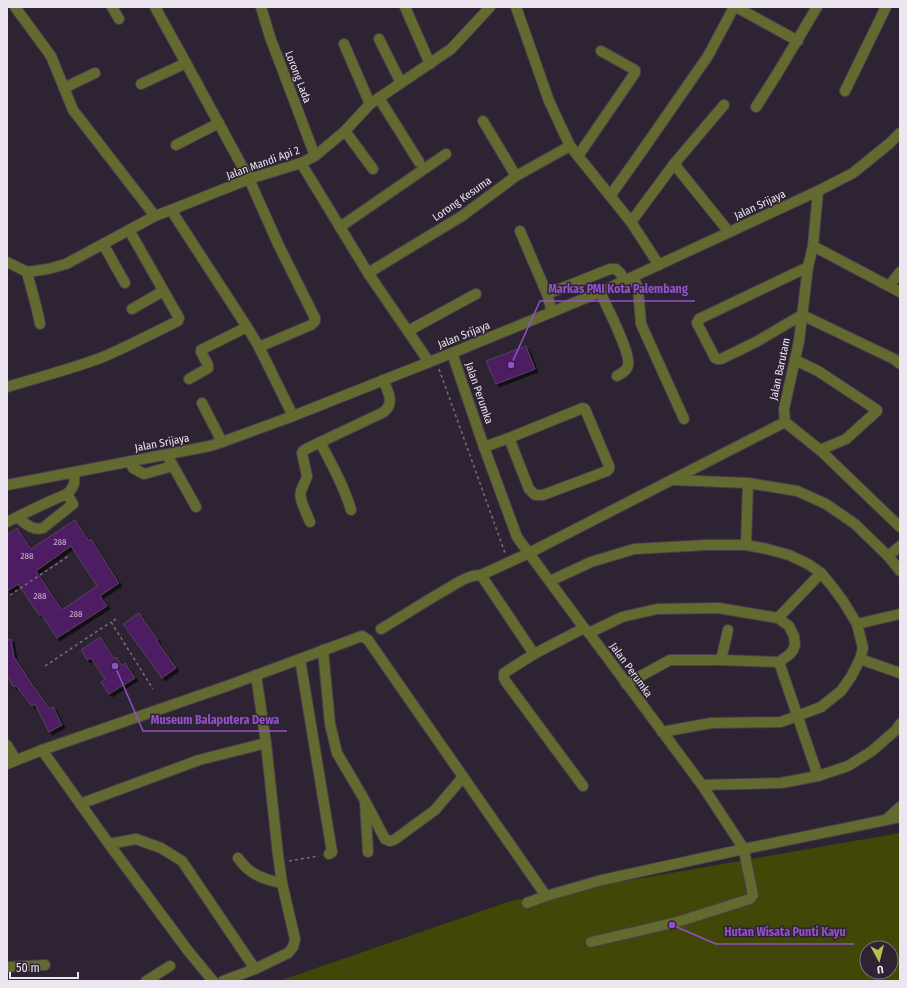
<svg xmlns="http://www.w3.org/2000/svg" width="907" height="988" font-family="'Fira Sans Condensed',sans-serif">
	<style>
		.green { fill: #414706; fill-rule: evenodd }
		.building { fill: #4e1d62; stroke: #514657; fill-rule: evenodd; filter: url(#shadow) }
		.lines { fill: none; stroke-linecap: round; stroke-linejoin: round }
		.minor-casing { stroke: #493e4d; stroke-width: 12 }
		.path { stroke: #786e7c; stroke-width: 1.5; stroke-dasharray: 3 3; stroke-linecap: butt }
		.minor { stroke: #636a2f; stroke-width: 10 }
		.labels { text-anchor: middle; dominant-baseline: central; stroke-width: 3; stroke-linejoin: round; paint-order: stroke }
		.number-label { font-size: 9px; fill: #c5b3cc }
		.street-label { font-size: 11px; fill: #ede5f0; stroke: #2e2333 }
		.leader { fill: none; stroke: #9251c9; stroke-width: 1.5 }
		.callout-dot { fill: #9251c9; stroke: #2e2333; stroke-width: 1.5 }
		.callout-label { font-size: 12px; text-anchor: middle; font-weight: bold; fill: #9251c9; stroke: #2e2333; stroke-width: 3; stroke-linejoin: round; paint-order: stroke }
	</style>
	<defs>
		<filter id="shadow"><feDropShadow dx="3" dy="3" stdDeviation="0" flood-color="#0009"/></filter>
	</defs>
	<rect width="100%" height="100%" fill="#2e2333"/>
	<!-- green -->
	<path class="green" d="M900,833V981H279L511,901ZM867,948H891V972H867Z"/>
	<!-- building -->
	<g class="building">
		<path d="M526,346L535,369L496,384L486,361Z"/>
		<path d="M75,520L89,541L91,539L119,583L100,596L107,606L57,638L41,614L39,615L18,584L7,591V535L17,528L31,549ZM71,546L97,586L62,610L36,571Z"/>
		<path d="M139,613L158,640L157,641L176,668L162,678L123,624Z"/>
		<path d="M100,637L115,659L116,657L122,665L125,663L135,678L109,694L101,682L105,679L91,658L87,660L81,650Z"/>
		<path d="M11,639L14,657L34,687L50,709L53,707L62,725L49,732L35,704L32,706L16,686L14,687L7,676V640Z"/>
	</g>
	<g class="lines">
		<!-- minor casing -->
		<g class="minor-casing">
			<g id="minor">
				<path d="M15,7L51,56L73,110L155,216"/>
				<path d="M112,7L119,19"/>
				<path d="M155,7L186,63L249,179L279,246L315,318V321L311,325L259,347"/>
				<path d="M261,7L270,37L315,156"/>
				<path d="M405,7L430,64"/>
				<path d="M516,7L549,101L570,146L631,222L674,164L724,105"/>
				<path d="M736,7L798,41"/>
				<path d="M379,39L401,83"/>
				<path d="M344,44L370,104"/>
				<path d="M141,84L186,63"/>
				<path d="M64,88L95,73"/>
				<path d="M845,91L886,7"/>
				<path d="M379,98L419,162"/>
				<path d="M756,107L777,74L817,7"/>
				<path d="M483,121L516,176"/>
				<path d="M345,131L373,169"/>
				<path d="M176,145L219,123"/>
				<path d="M578,156L635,73V70L601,51"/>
				<path d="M301,163L368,273L429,362"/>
				<path d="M674,164L729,232"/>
				<path d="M818,191L813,246L808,267L799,341L784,409L785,422L820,450L900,527"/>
				<path d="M610,196L635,161L708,56L734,7"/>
				<path d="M171,210L247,327L259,347L293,416"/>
				<path d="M631,222L659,265"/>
				<path d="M340,227L446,154"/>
				<path d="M520,231L547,294L552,312"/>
				<path d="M103,244L125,283"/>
				<path d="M813,246L900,292"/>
				<path d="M7,262L27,272L48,269L66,264L155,216L171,210L249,179L301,163L315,156L345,131L370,104L451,49L490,7"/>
				<path d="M808,267L699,319L697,323L715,358L718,359H721L756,342L802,315L894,359L900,364"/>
				<path d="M27,272C31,289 37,306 40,324"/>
				<path d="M368,273L462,216L516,176L570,146"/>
				<path d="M633,277L638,288L641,324L684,419"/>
				<path d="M889,286L900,272"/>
				<path d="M600,292C606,305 631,353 628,365C627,371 622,373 617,376"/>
				<path d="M547,294L610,269H616L621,274L624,281"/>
				<path d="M132,309L163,291"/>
				<path d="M408,331L476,294"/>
				<path d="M452,353L484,447L517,537L584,628L589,633L702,785L744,849L900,817"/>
				<path d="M795,360L818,371L877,410V411L846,439L820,450"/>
				<path d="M189,379L208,368V365L201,352V350L247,327"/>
				<path d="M7,387C39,377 72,369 103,357C129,346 153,333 178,321L179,318L129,230"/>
				<path d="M202,403L222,442"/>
				<path d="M320,442C331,463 345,488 351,510"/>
				<path d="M484,447L509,438L583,408L585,409L609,466V469L607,471L543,495H535L529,489L509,438"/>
				<path d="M167,455L196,507"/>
				<path d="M130,462L133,468L144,474L173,466"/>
				<path d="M674,480L748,483L797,491L826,504L855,524L888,556L900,571"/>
				<path d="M7,485L210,446L222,442L293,416L452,353L552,312L600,292L818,191L853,173L890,143L900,133"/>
				<path d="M67,494C75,486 75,483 74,472"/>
				<path d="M7,522C27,512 47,502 67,494L73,504L43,528C32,531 25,523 17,517"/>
				<path d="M310,522C307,514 298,498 301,491C303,485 306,481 307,476L302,453L303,451L308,448L384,412C395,402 388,392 383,380"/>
				<path d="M746,545L748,483"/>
				<path d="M888,556L900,546"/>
				<path d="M481,575L534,654"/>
				<path d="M550,581L591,562L634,549L706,545H746L767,549L789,555L808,564L821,573L831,585L843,601L857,624L863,648L860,659L851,677L841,691L821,707L781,722L711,723L662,732"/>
				<path d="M778,618L821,573"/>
				<path d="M857,624L900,614"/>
				<path d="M381,629C403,616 424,602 447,589C457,583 468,575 481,575L529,553L785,422"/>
				<path d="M589,633L622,617L657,609L718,608L778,618L789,626L794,636L795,645L793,650L790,654L779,662L721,660H670L626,684"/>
				<path d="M323,650L330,724L337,753L364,799L385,839L390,841L394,840L435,810L463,777"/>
				<path d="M300,659L332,852L329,854"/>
				<path d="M860,659L900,673"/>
				<path d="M721,660L728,630"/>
				<path d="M779,662L818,776"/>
				<path d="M7,745L16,760"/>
				<path d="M42,750L109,844L189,952L213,981"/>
				<path d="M7,764L42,750L227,686L362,636L368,640L546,896L527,903"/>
				<path d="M702,785L781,783L818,776L848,766L872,751L896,730L900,724"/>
				<path d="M583,786L506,682L504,678V673L534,654L584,628"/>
				<path d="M365,802L368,852"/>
				<path d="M80,804L199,760L266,743"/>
				<path d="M886,820L900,807"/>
				<path d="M109,844L136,839L161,848L182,861L255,969"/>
				<path d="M238,858C241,862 245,867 249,870C258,877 271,881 282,883"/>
				<path d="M546,896L602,880L744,849L746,861L753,895L750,899L677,922L591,942"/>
				<path d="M7,967L45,965"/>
				<path d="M146,981L170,966"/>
				<path d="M223,981L255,969L288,953L293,947L295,939L282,883L278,855L266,743L256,675"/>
			</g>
		</g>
		<!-- path -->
		<g class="path">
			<path d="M439,369L505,553"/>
			<path d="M10,595L70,555"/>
			<path d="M116,619L111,622L153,689"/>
			<path d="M45,666L111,622"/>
			<path d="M289,861L319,856"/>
		</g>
		<!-- minor -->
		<use href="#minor" class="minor"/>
	</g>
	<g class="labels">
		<!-- number labels -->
		<g class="number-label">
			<text x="60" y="542">288</text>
			<text x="27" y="556">288</text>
			<text x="40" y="596">288</text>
			<text x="76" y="614">288</text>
		</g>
		<!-- street labels -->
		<g class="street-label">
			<text transform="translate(298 77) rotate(69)">Lorong Lada</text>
			<text transform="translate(263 163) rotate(-20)">Jalan Mandi Api 2</text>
			<text transform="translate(462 199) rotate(-35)">Lorong Kesuma</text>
			<text transform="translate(760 205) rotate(-25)">Jalan Srijaya</text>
			<text transform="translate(464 335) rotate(-22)">Jalan Srijaya</text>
			<text transform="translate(780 369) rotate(-78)">Jalan Barutam</text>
			<text transform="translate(479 393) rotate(71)">Jalan Perumka</text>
			<text transform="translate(162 443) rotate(-11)">Jalan Srijaya</text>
			<text transform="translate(631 670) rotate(54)">Jalan Perumka</text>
		</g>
	</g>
	<!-- callouts -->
	<path class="leader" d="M511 365L540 301H695M115 666L143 731H287M672 925L716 944H854"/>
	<g class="callout-dot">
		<circle cx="511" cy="365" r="4"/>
		<circle cx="115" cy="666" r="4"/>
		<circle cx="672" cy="925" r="4"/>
	</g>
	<g class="callout-label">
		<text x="618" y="293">Markas PMI Kota Palembang</text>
		<text x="215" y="724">Museum Balaputera Dewa</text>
		<text x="785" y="936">Hutan Wisata Punti Kayu</text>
	</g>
	<!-- border -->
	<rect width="907" height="988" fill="none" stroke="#ede5f0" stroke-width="16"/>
	<!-- north arrow -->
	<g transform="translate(879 960) rotate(173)"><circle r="19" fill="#2e2333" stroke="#7a717f"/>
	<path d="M0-3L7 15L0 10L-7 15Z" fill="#b5c249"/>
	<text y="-6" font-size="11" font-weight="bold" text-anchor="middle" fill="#ede5f0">U</text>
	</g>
	<!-- scale -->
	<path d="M10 972v6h68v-6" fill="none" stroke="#ede5f0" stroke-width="2"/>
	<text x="16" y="972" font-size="12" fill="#ede5f0" stroke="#2e2333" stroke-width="3" paint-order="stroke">50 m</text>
</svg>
